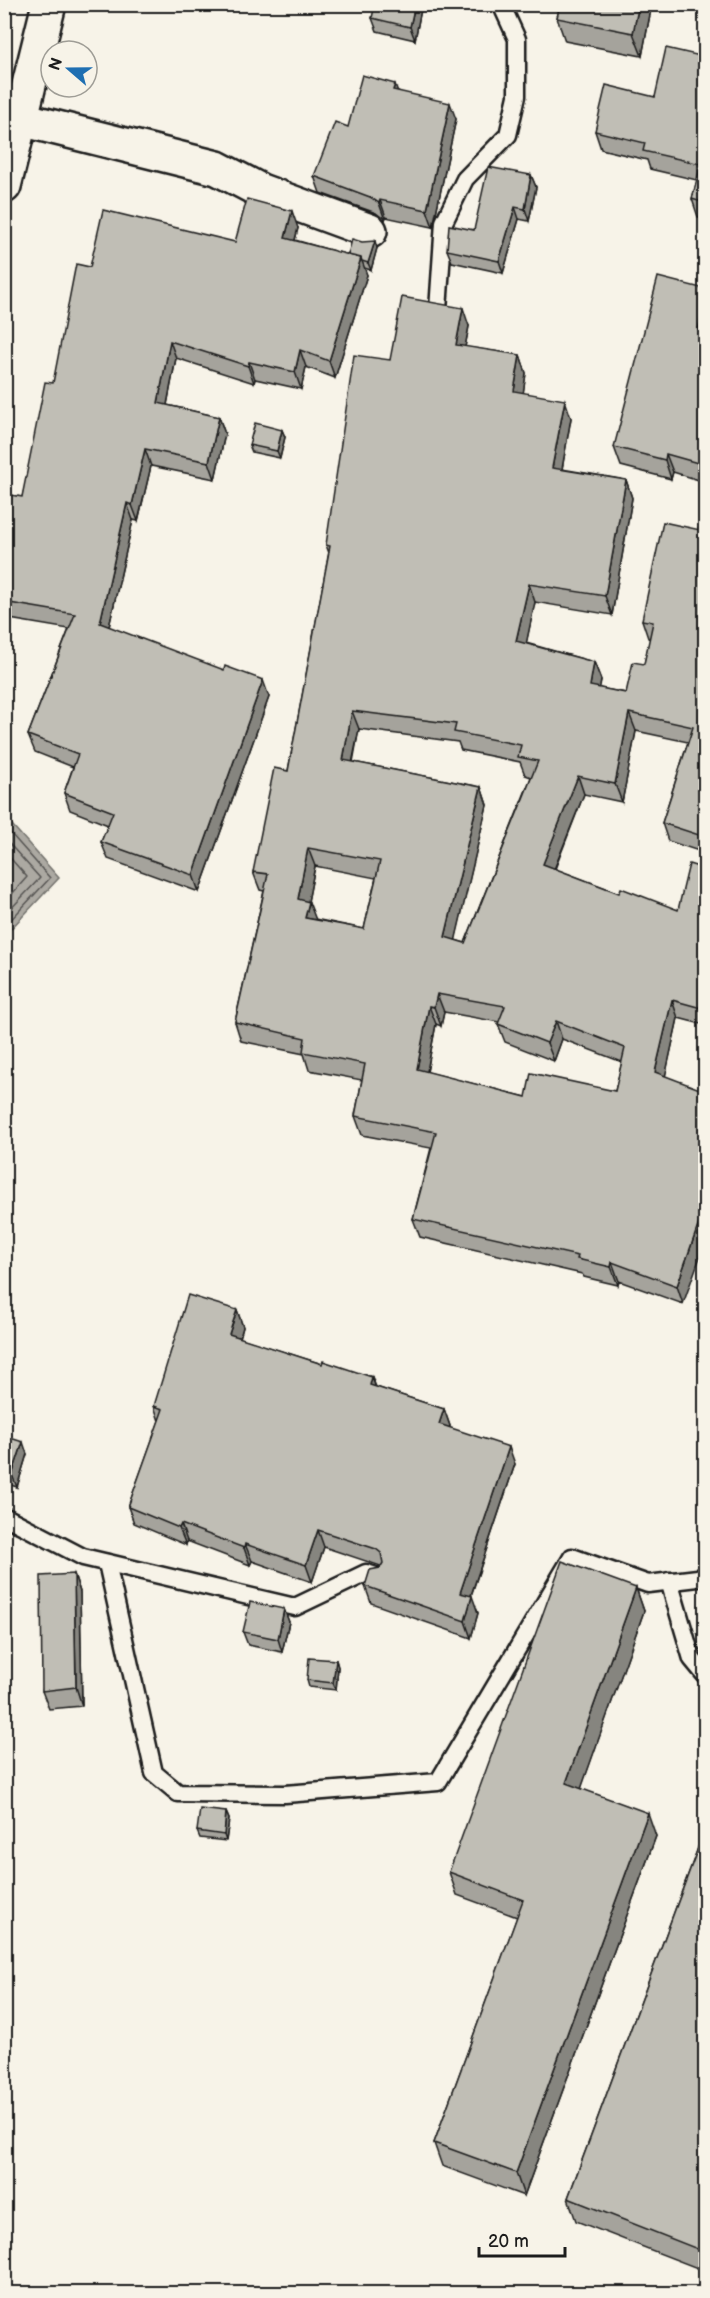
<svg xmlns="http://www.w3.org/2000/svg" width="710" height="2298" font-family="'Balsamiq Sans',sans-serif">
	<style>
		.water { fill: #aca9a2; stroke: #72716c; stroke-width: 1.5 }
		.lines { fill: none; stroke-linecap: round; stroke-linejoin: round }
		.shore { stroke: #565452; stroke-width: 1.5 }
		.lane-casing { stroke: #1c1c1c; stroke-width: 21 }
		.street-casing { stroke: #1c1c1c; stroke-width: 38 }
		.lane { stroke: #f7f3e8; stroke-width: 16 }
		.street { stroke: #f7f3e8; stroke-width: 33 }
		.wall { fill: #a5a39c; stroke: #1c1c1c; stroke-width: 1.5; fill-rule: evenodd }
		.shaded-wall { fill: #86857f; stroke: #1c1c1c; stroke-width: 1.5 }
		.building { fill: #c0beb5; stroke: #1c1c1c; stroke-width: 1.5; fill-rule: evenodd }
	</style>
	<rect width="100%" height="100%" fill="#f7f3e8"/>
	<filter id="ink" filterUnits="userSpaceOnUse"><feTurbulence type="fractalNoise" baseFrequency=".0167" numOctaves="2"/><feDisplacementMap in="SourceGraphic" scale="12" xChannelSelector="R" yChannelSelector="G"/><feConvolveMatrix kernelMatrix="1 2 1 2 8 2 1 2 1" color-interpolation-filters="sRGB"/></filter>
	<g filter="url(#ink)">
		<!-- water -->
		<path class="water" d="M5,817L59,878L5,935H4Z"/>
		<g class="lines">
			<!-- shore -->
			<g class="shore">
				<path d="M4,826L50,878L4,927"/>
				<path d="M4,838L40,878L4,916"/>
				<path d="M4,851L27,877L4,903"/>
			</g>
			<!-- lane casing -->
			<g class="lane-casing">
				<g id="lane">
					<path d="M438,310L444,222L465,179L508,135L517,96V39L501,4"/>
					<path d="M4,1516L83,1557L295,1607L366,1573L379,1577"/>
					<path d="M107,1563L154,1773L178,1793L285,1794L438,1782L572,1557L648,1584L706,1577"/>
					<path d="M669,1581L692,1659L706,1676"/>
				</g>
			</g>
			<!-- street casing -->
			<g class="street-casing">
				<g id="street">
					<path d="M21,119L217,168L261,191L370,231"/>
					<path d="M4,186L49,4"/>
				</g>
			</g>
			<!-- lane -->
			<use href="#lane" class="lane"/>
			<!-- street -->
			<use href="#street" class="street"/>
		</g>
		<!-- wall -->
		<g class="wall">
			<path d="M422,4L415,40L377,31L372,18Z"/>
			<path d="M560,4H652L642,56L565,41L557,18Z"/>
			<path d="M694,4H705V12L697,10Z"/>
			<path d="M705,57V219L698,217L692,199L697,180L650,169L647,160L601,149L595,131L655,97Z"/>
			<path d="M398,91L456,119L433,227L386,217L385,220L376,213L320,193L314,176L348,127Z"/>
			<path d="M531,175L536,187L529,221L519,219L503,273L452,262L447,250L474,230Z"/>
			<path d="M298,228L295,240L348,255L377,248L371,270L364,268L367,275L335,378L306,367L301,389L255,379L254,383L176,358L167,405L219,417L225,434L215,479L151,466L138,521L133,520L109,627L269,697L199,892L108,859L101,842L108,825L70,810L64,793L73,767L35,752L28,735L69,629L4,618V494L22,497L53,383L90,267L235,242Z"/>
			<path d="M705,289V482L673,472L671,479L621,466L614,447Z"/>
			<path d="M469,326L465,347L520,355L526,373L523,393L571,418L562,469L626,480L632,498L612,615L535,602L526,643L594,662L601,680L599,688L626,693L644,664L650,639L648,638L642,620L705,531V853L668,841L662,823L688,742L636,731L622,802L584,794L555,869L619,893L678,910L705,869V1025L678,1018L665,1076L683,1304L619,1281L618,1285L584,1277L582,1274L420,1237L413,1219L431,1148L362,1135L355,1116L362,1080L309,1070L304,1054L241,1041L235,1022L264,891L260,890L253,872L288,771L329,553L326,545L390,360ZM359,729L458,742L461,750L520,762L525,775L531,777L465,943L455,940L487,805L481,787L353,762ZM315,866L376,878L364,929L315,919L308,901ZM444,1012L499,1022L498,1024L505,1042L554,1061L562,1039L622,1062L615,1091L526,1097L427,1072L436,1024L441,1026Z"/>
			<path d="M282,430L285,437L280,458L252,452L249,445Z"/>
			<path d="M237,1310L243,1327L240,1338L322,1364L372,1377L376,1387L444,1409L450,1426L449,1428L515,1464L471,1596L478,1613L471,1638L371,1603L365,1586L381,1566L324,1547L312,1582L252,1561L250,1565L187,1541L186,1545L134,1523L128,1507L159,1421L154,1406Z"/>
			<path d="M4,1436L27,1454L17,1487L4,1483Z"/>
			<path d="M74,1574L80,1592L82,1706L49,1709L42,1691Z"/>
			<path d="M636,1588L644,1611L581,1788L656,1836L524,2196L442,2166L434,2143L517,1917L457,1895L449,1872Z"/>
			<path d="M284,1609L289,1622L282,1652L248,1645L243,1632Z"/>
			<path d="M336,1660L338,1667L336,1690L309,1687L307,1680Z"/>
			<path d="M226,1812L229,1819L226,1841L200,1838L197,1831Z"/>
			<path d="M705,1829V2271L576,2221L568,2198Z"/>
		</g>
		<!-- shaded-wall -->
		<g class="shaded-wall">
			<path d="M415,4H422L415,40L410,27Z"/>
			<path d="M639,4H652L642,56L633,33Z"/>
			<path d="M395,84L401,100L393,90Z"/>
			<path d="M450,103L456,119L433,227L427,210Z"/>
			<path d="M531,175L536,187L529,221L525,209Z"/>
			<path d="M380,200L386,217L385,220L379,203Z"/>
			<path d="M515,207L519,219L503,273L499,261Z"/>
			<path d="M292,211L298,228L291,255L285,238Z"/>
			<path d="M375,241L377,248L371,270L368,263Z"/>
			<path d="M361,258L367,275L335,378L329,361Z"/>
			<path d="M705,300V344L698,330Z"/>
			<path d="M463,308L469,326L462,363L456,345Z"/>
			<path d="M170,341L176,358L164,420L158,403Z"/>
			<path d="M300,350L306,367L301,389L295,372Z"/>
			<path d="M520,355L526,373L521,409L514,391Z"/>
			<path d="M249,362L255,379L254,383L248,366Z"/>
			<path d="M565,400L571,418L559,486L552,468Z"/>
			<path d="M219,417L225,434L215,479L209,462Z"/>
			<path d="M282,430L285,437L280,458L277,451Z"/>
			<path d="M145,449L151,466L138,521L132,505Z"/>
			<path d="M666,454L673,472L671,479L665,460Z"/>
			<path d="M626,480L632,498L612,615L605,596Z"/>
			<path d="M127,503L133,520L106,640L100,623Z"/>
			<path d="M529,584L535,602L523,659L516,641Z"/>
			<path d="M594,662L601,680L597,704L590,686Z"/>
			<path d="M263,680L269,697L199,892L193,875Z"/>
			<path d="M352,711L359,729L349,778L343,760Z"/>
			<path d="M629,713L636,731L622,802L615,784Z"/>
			<path d="M578,776L584,794L549,882L543,864Z"/>
			<path d="M481,787L487,805L452,955L445,937Z"/>
			<path d="M308,848L315,866L305,917L298,899Z"/>
			<path d="M309,902L316,920L305,918Z"/>
			<path d="M437,994L444,1012L441,1026L434,1007Z"/>
			<path d="M672,1000L678,1018L662,1091L655,1072Z"/>
			<path d="M429,1006L436,1024L424,1087L417,1069Z"/>
			<path d="M556,1021L562,1039L554,1061L547,1043Z"/>
			<path d="M705,1206V1243L683,1304L677,1286Z"/>
			<path d="M612,1262L619,1281L618,1285L611,1267Z"/>
			<path d="M237,1310L243,1327L236,1351L229,1334Z"/>
			<path d="M372,1377L378,1394L370,1385Z"/>
			<path d="M444,1409L450,1426L445,1441L439,1424Z"/>
			<path d="M23,1442L27,1454L17,1487L12,1475Z"/>
			<path d="M509,1447L515,1464L466,1610L460,1593Z"/>
			<path d="M181,1524L187,1541L186,1545L179,1528Z"/>
			<path d="M318,1530L324,1547L312,1582L306,1565Z"/>
			<path d="M245,1544L252,1561L250,1565L244,1548Z"/>
			<path d="M74,1574L80,1592L82,1706L76,1687Z"/>
			<path d="M636,1588L644,1611L575,1806L566,1783Z"/>
			<path d="M472,1596L478,1613L471,1638L465,1621Z"/>
			<path d="M284,1609L289,1622L282,1652L278,1639Z"/>
			<path d="M336,1660L338,1667L336,1690L333,1683Z"/>
			<path d="M226,1812L229,1819L226,1841L224,1835Z"/>
			<path d="M648,1813L656,1836L524,2196L516,2173Z"/>
		</g>
		<!-- building -->
		<g class="building">
			<path d="M375,4H415L410,27L372,18Z"/>
			<path d="M560,4H639L633,33L557,18Z"/>
			<path d="M666,48L705,57V203L692,199L701,164L643,151L645,143L595,131L606,85L655,97Z"/>
			<path d="M362,75L395,84L393,90L450,103L427,210L380,200L379,203L370,197L314,176L335,122L348,127Z"/>
			<path d="M488,167L531,175L525,209L515,207L499,261L447,250L449,225L474,230Z"/>
			<path d="M247,199L292,211L285,238L361,258L329,361L300,350L295,372L249,362L248,366L170,341L158,403L219,417L209,462L145,449L132,505L127,503L100,623L224,670L225,666L263,680L193,875L101,842L113,812L64,793L78,754L28,735L75,614L4,602V494L22,497L45,382L53,383L76,264L90,267L103,210L235,242Z"/>
			<path d="M352,239L362,242L375,241L368,263L362,261L361,258L348,255Z"/>
			<path d="M658,277L705,289V300L698,330L705,333V465L666,454L665,460L614,447Z"/>
			<path d="M402,297L463,308L456,345L520,355L514,391L565,400L552,468L626,480L605,596L529,584L516,641L594,662L590,686L626,693L633,662L644,664L653,622L642,620L663,522L705,531V837L662,823L693,727L629,713L615,784L578,776L543,864L619,893L621,888L678,910L689,864L705,869V1009L672,1000L655,1072L705,1091V1206L677,1286L612,1262L611,1267L577,1259L578,1256L413,1219L436,1132L355,1116L365,1064L303,1052L305,1038L235,1022L268,874L253,872L274,768L288,771L330,546L326,545L354,355L390,360ZM352,711L456,724L454,732L521,745L518,757L538,761L465,943L445,937L481,787L343,760ZM308,848L380,861L364,929L305,918L309,902L298,899ZM437,994L505,1006L498,1024L547,1043L556,1021L625,1048L615,1091L531,1073L526,1097L417,1069L429,1006L434,1007Z"/>
			<path d="M255,423L282,430L277,451L249,445Z"/>
			<path d="M188,1295L237,1310L229,1334L322,1364L323,1361L372,1377L370,1385L444,1409L439,1424L509,1447L460,1593L472,1596L465,1621L365,1586L370,1570L380,1568L383,1563L381,1553L376,1549L318,1530L306,1565L245,1544L244,1548L181,1524L179,1528L128,1507L163,1409L154,1406Z"/>
			<path d="M4,1436L23,1442L12,1475L4,1472Z"/>
			<path d="M562,1561L636,1588L566,1783L648,1813L516,2173L434,2143L523,1900L449,1872Z"/>
			<path d="M74,1574L76,1687L42,1691L41,1576Z"/>
			<path d="M250,1602L284,1609L278,1639L243,1632Z"/>
			<path d="M309,1658L336,1660L333,1683L307,1680Z"/>
			<path d="M200,1809L226,1812L224,1835L197,1831Z"/>
			<path d="M705,1829V2252L568,2198Z"/>
		</g>
	</g>
	<!-- margin -->
	<rect width="710" height="2298" fill="none" stroke="#f7f3e8" stroke-width="24"/>
	<rect x="12" y="12" width="686" height="2274" fill="none" stroke="#1c1c1c" stroke-width="2" filter="url(#ink)"/>
	<!-- north arrow -->
	<g transform="translate(69 69) rotate(290)"><circle r="28" fill="#f7f3e8" stroke="#9f9d96" stroke-width="1.5"/>
	<path d="M0-4.5L10 22L0 15L-10 22Z" fill="#1f6fb2"/>
	<text y="-9" font-size="16" font-weight="bold" text-anchor="middle" fill="#1c1c1c">N</text>
	</g>
	<!-- scale -->
	<path d="M479 2247v9h86v-9" fill="none" stroke="#1c1c1c" stroke-width="3"/>
	<text x="488" y="2247" font-size="18" fill="#1c1c1c" stroke="#f7f3e8" stroke-width="4.5" paint-order="stroke">20 m</text>
</svg>
